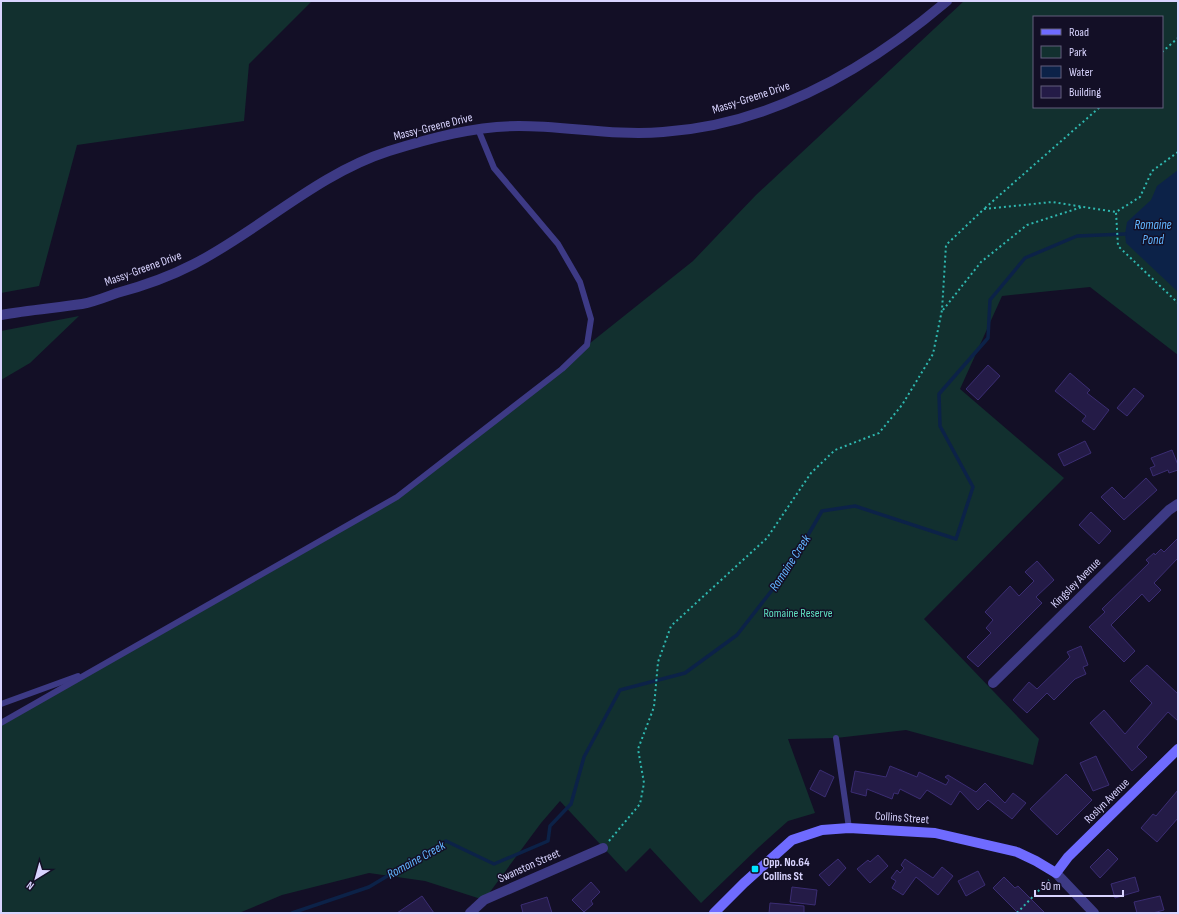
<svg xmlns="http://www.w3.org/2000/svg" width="1179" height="914" font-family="'Sofia Sans Condensed',sans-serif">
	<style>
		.green { fill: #12302f; fill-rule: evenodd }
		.water { fill: #0c2248 }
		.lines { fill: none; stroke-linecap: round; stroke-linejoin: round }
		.stream { stroke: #0c2248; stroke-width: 3.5 }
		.building { fill: #241b47; stroke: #3b2d73 }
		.path { stroke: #2fb8b0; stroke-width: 2; stroke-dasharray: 2 3; stroke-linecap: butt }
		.lane { stroke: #3d3a85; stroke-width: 6 }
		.street { stroke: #3d3a85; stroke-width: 10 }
		.secondary { stroke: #6f6bff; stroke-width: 10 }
		.poi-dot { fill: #00e5ff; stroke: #130f26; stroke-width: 1.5 }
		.labels { text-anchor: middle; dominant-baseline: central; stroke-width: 3; stroke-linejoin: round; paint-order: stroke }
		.street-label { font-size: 12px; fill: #d9d4ff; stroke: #130f26 }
		.park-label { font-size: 12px; fill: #5fe0c0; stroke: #130f26 }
		.poi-label { font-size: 12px; font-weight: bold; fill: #d9d4ff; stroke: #130f26; text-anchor: start }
		.water-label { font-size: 13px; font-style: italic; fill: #62b6ff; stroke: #130f26 }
	</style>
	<rect width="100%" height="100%" fill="#130f26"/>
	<!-- green -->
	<g class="green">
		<path d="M1,1H312L249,64L244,121L77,145L39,286L1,293Z"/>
		<path d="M964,1H1178V355L1090,287L1002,296L960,389L1064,478L924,619L1039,739L1033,765L906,730L836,738L788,739L815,813L788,821L759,847L701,903L650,848L626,872L560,801L541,823L484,900L425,881L369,873L282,895L239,913H1V723L397,497L693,261L756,195ZM1034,17H1162V107H1034Z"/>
		<path d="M79,316L30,363L1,380V331Z"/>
	</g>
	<!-- water -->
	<path class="water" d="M1178,170V292L1126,243L1125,234L1127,222L1151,200L1157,186Z"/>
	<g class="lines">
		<!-- stream -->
		<path class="stream" d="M292,913L369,887L446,841L494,864L548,841L550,826L571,804L584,757L620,690L685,673L737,635L787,571L822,511L855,506L956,539L973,487L940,426L939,394L988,338L990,300L1025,258L1077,236L1125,234"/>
	</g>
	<!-- building -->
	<g class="building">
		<path d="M988,365L1000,376L978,400L966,389Z"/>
		<path d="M1070,373L1090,390L1087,393L1109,410L1094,430L1082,421L1086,416L1055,391Z"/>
		<path d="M1134,388L1144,396L1127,416L1117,408Z"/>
		<path d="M1085,441L1091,453L1064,466L1058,454Z"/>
		<path d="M1172,450L1178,465V470L1169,473L1168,470L1153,476L1150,468L1155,466L1151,458Z"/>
		<path d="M1146,478L1157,490L1124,520L1101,497L1112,487L1124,499Z"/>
		<path d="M1091,512L1111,531L1099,544L1079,525Z"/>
		<path d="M1178,538V558L1154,583L1161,590L1149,602L1142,594L1111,625L1135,651L1124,662L1089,627L1105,612L1102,609L1149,563L1146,560L1154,553L1155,555L1161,549L1164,552Z"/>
		<path d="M1037,561L1054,580L1036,597L1042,603L978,667L967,657L991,633L986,628L993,620L985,612L1010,586L1019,596L1034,581L1025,572Z"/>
		<path d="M1081,646L1088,665L1083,667L1086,674L1075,679L1054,700L1047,693L1027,713L1013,700L1029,682L1037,689L1070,657L1067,652Z"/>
		<path d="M1147,665L1178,694V721L1168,712L1137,747L1147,757L1132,771L1090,723L1104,710L1125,734L1152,703L1130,681Z"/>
		<path d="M1096,756L1109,785L1093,791L1080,763Z"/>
		<path d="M890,766L917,777L919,772L946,785L949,780L945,777L948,775L976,792L985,783L1005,803L1013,793L1026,803L1012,819L988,800L978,810L960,791L951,805L927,790L920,799L900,789L898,794L894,793L892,799L867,789L866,796L851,792L855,771L886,777Z"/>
		<path d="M820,770L834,777L825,797L810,789Z"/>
		<path d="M1066,774L1092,800L1057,835L1030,809Z"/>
		<path d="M1178,790V818L1157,842L1141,828L1153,814L1156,816Z"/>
		<path d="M1108,849L1118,859L1100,878L1090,867Z"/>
		<path d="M878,855L888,866L870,883L857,869L868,860L870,862Z"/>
		<path d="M838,859L846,868L829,886L819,875Z"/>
		<path d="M905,859L933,878L942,867L953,876L938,895L916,877L903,895L892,888L896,881L891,878L897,870L900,873L904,868L901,865Z"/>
		<path d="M978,871L985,885L966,896L958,881Z"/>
		<path d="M1004,877L1015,888L1018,886L1045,913H1018L993,888Z"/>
		<path d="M1135,877L1139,891L1115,898L1111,884Z"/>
		<path d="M591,882L600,892L591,901L593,904L584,912L572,900Z"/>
		<path d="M792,887L817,890L815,905L790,902Z"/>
		<path d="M422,896L434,913H397Z"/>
		<path d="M1160,896L1164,910L1153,913H1137L1134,902Z"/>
		<path d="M547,897L552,913H523L521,905Z"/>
		<path d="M770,903L804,906V913H769Z"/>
	</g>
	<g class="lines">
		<!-- path -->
		<g class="path">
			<path d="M1162,52L1178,38"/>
			<path d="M1178,152L1152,171L1140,197L1116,212L1118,246L1178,303"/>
			<path d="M985,208L1100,107"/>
			<path d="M943,310L981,262L1027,225L1082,207"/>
			<path d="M609,841L640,804L644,783L638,749L654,707L658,662L671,626L767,538L811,473L835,450L879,433L902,405L933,354L942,310L946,245L984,209L1052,202L1116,212"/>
			<path d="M1017,913L1049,880"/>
		</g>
		<!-- lane -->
		<g class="lane">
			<path d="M1,704L78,676"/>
			<path d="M1,723L397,497L562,369L587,345L591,319L580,282L558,244L494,168L478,129"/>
			<path d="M836,738L849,828"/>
		</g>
		<!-- street -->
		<g class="street">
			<path d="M1,315C28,310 55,308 82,304C94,302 106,297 117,293C143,286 169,277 194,264C260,230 317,174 389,151C431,138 475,126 519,126C567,126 614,136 663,132C770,125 867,69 947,1"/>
			<path d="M993,683L1169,510L1178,504"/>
			<path d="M1056,873L1094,913"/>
			<path d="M470,913L484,900L603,848"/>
		</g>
		<!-- secondary -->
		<path class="secondary" d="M714,913L744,883L792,840L822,830L849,828L935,833L1017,852L1036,861L1056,873L1068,857L1178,749"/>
	</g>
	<!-- markers -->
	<rect class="poi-dot" x="751" y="865" width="8" height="8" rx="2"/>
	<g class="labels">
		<!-- street labels -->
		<g class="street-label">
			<text transform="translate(751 98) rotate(-18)">Massy-Greene Drive</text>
			<text transform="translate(433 127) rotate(-14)">Massy-Greene Drive</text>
			<text transform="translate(143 269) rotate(-20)">Massy-Greene Drive</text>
			<text transform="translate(1076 583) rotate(-45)">Kingsley Avenue</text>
			<text transform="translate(1107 801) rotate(-45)">Roslyn Avenue</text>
			<text transform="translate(902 818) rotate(4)">Collins Street</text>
			<text transform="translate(529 866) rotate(-24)">Swanston Street</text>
		</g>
		<!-- park labels -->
		<g class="park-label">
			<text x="798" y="613">Romaine Reserve</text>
		</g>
		<!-- poi labels -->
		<g class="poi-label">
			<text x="763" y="862">Opp. No.64<tspan x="763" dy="14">Collins St</tspan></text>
		</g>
		<!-- water labels -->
		<g class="water-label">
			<text x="1153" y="225">Romaine<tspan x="1153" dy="15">Pond</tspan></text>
			<text transform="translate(790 563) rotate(-57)">Romaine Creek</text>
			<text transform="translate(416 860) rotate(-29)">Romaine Creek</text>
		</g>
	</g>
	<!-- border -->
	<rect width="1179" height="914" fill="none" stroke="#d9d4ff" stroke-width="4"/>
	<!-- legend -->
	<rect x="1033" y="16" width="130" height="92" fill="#130f26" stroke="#625e7d"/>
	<rect x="1041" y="29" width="20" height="6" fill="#6f6bff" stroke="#625e7d"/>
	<text x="1069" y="36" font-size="12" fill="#d9d4ff">Road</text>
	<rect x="1041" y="46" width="20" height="12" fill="#12302f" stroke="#625e7d"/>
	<text x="1069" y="56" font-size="12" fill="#d9d4ff">Park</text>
	<rect x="1041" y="66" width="20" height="12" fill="#0c2248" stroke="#625e7d"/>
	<text x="1069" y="76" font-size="12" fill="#d9d4ff">Water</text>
	<rect x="1041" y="86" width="20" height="12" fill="#241b47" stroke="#625e7d"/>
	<text x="1069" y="96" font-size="12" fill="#d9d4ff">Building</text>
	<!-- north arrow -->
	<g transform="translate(36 878) rotate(217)" stroke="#130f26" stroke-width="3" paint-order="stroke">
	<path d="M0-3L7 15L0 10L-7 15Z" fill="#d9d4ff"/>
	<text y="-6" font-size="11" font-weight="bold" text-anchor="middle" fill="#d9d4ff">N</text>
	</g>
	<!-- scale -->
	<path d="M1035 890v6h88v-6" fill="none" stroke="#d9d4ff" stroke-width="2"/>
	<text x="1041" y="890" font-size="12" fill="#d9d4ff" stroke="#130f26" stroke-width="3" paint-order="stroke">50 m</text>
</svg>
